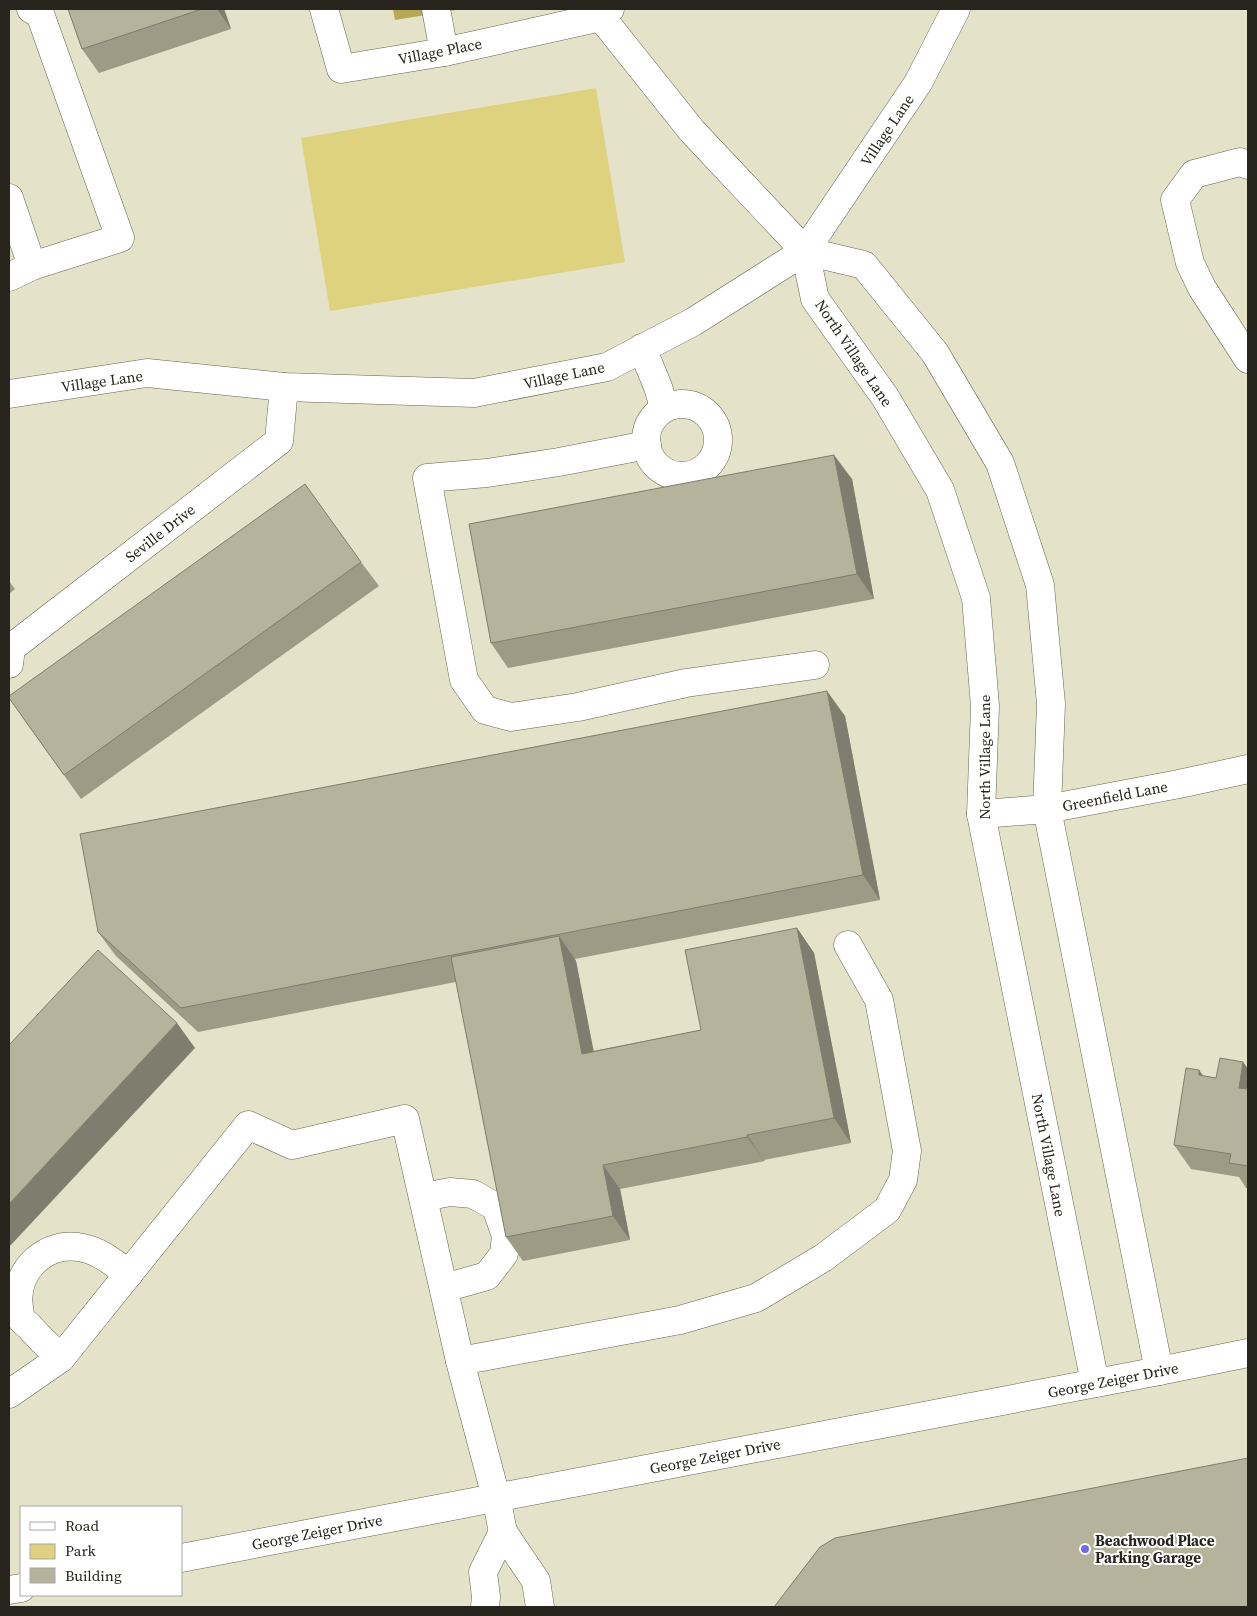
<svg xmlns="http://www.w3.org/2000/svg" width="1257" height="1616" font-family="'Source Serif 4',serif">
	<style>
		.green { fill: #dfd27e }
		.water { fill: #b7a953 }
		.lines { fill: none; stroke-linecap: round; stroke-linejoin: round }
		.minor-casing { stroke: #67644f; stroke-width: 29 }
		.minor { stroke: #fff; stroke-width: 28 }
		.wall { fill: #9d9a86 }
		.shaded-wall { fill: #7f7d6d }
		.building { fill: #b6b39c; stroke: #7f7d6d }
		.poi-dot { fill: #6e6be5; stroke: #fff; stroke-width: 2 }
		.labels { text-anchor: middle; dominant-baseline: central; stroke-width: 4; stroke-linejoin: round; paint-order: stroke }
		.street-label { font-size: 15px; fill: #26241c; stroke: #fff }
		.poi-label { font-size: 15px; font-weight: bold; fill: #26241c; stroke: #fff; text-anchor: start }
	</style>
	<rect width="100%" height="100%" fill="#e5e2ca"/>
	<!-- green -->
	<path class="green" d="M596,88L625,262L330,311L301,138Z"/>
	<!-- water -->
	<path class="water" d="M393,9H462L395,20Z"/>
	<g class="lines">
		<!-- minor casing -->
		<g class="minor-casing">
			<g id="minor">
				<path d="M324,9L341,69L444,52L601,17L610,9"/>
				<path d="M436,9L444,52"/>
				<path d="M596,9L601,17L692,131L805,251"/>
				<path d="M1248,165L1240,162L1194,174L1175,200L1190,263L1202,288L1248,359"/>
				<path d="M9,198L32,266"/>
				<path d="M805,251L864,265L935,353L1000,463L1040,585L1051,704L1047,809L1159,1371"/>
				<path d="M805,251L815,299L885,397L940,490L976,598L985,706L981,814L1095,1383"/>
				<path d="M9,277L32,266L120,238L40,14L31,9"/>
				<path d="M642,348L658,387L664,407"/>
				<path d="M9,394L147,373L284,387L474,393L607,367L693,322L805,251L918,83L956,9"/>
				<circle cx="682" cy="440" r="36"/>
				<path d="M647,445L559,462L487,473L427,478L464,680L485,710L511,717L578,707L686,683L815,665"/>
				<path d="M9,664L11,648L279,441L284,387"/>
				<path d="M981,814L1047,809L1179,784L1248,769"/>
				<path d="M423,1197L450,1192L473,1194L496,1207L506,1236L504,1254L487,1276L444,1288"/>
				<path d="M61,1358C50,1348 39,1338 29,1326C26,1324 22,1321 21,1318C19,1315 20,1310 19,1307C13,1271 47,1239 83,1248C100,1251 115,1264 129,1274"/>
				<path d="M460,1361L680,1320L756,1298L823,1258L887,1210L903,1180L907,1151L879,1000L848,945"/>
				<path d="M9,1394L61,1358L248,1125L292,1145L405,1119L460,1361L496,1497L503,1532L536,1581L540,1607"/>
				<path d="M181,1558L1159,1371L1248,1353"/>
				<path d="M9,1590L21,1588"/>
				<path d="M485,1607L486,1597L483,1572L503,1532"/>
			</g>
		</g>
		<!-- minor -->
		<use href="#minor" class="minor"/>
	</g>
	<!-- wall -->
	<g class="wall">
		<path d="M68,9H224L231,29L99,73L82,49Z"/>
		<path d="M852,479L874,599L508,668L491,643Z"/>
		<path d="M361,562L379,586L81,799L25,721Z"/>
		<path d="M9,581L15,589L9,594Z"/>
		<path d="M845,716L880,900L575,959L576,961L593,1051L701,1030L797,928L814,953L851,1143L764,1160L765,1161L620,1189L630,1240L523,1261L506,1237L456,982L198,1032L116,956L98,932Z"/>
		<path d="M1243,1062L1248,1069V1188H1246L1239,1177L1191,1169L1174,1145L1199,1070L1203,1076L1216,1078Z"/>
	</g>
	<!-- shaded-wall -->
	<g class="shaded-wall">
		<path d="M217,9H224L231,29Z"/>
		<path d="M834,455L852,479L874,599L857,574Z"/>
		<path d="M827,691L845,716L880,900L863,875Z"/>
		<path d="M797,928L814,953L851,1143L834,1118Z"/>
		<path d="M559,936L576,961L599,1078L582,1054Z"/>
		<path d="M177,1023L195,1048L9,1247V1204Z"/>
		<path d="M1243,1062L1248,1069V1101L1239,1088Z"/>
		<path d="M1199,1070L1216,1094L1199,1075Z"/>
		<path d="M747,1135L764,1160L765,1161L747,1137Z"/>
		<path d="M603,1165L620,1189L630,1240L613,1216Z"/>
	</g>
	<!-- building -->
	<g class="building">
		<path d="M68,9H202L82,49Z"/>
		<path d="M834,455L857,574L491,643L469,524Z"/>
		<path d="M305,484L361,562L64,775L9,698V696Z"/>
		<path d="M827,691L863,875L181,1008L98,932L80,834Z"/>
		<path d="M797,928L834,1118L747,1135V1137L603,1165L613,1216L506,1237L451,957L559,936L582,1054L701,1030L685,950Z"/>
		<path d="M98,950L177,1023L9,1204V1045Z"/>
		<path d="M1220,1058L1243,1062L1239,1088L1248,1089V1166L1229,1163L1231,1154L1174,1145L1186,1068L1199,1070V1075L1216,1078Z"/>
		<path d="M1248,1458V1607H774L820,1547L835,1538Z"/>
	</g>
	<!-- markers -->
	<circle class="poi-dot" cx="1085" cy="1549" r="5"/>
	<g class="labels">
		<!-- street labels -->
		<g class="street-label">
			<text transform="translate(440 51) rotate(-11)">Village Place</text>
			<text transform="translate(887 130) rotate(-56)">Village Lane</text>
			<text transform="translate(854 353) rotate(56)">North Village Lane</text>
			<text transform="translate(564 375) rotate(-12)">Village Lane</text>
			<text transform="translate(102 381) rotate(-8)">Village Lane</text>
			<text transform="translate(160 533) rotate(-38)">Seville Drive</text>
			<text transform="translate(984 757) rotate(-90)">North Village Lane</text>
			<text transform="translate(1115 796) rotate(-11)">Greenfield Lane</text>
			<text transform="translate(1049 1155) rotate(79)">North Village Lane</text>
			<text transform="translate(1113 1380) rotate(-11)">George Zeiger Drive</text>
			<text transform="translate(715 1456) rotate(-11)">George Zeiger Drive</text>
			<text transform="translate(317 1532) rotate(-11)">George Zeiger Drive</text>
		</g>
		<!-- poi labels -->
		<g class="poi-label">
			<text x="1095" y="1540">Beachwood Place<tspan x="1095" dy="17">Parking Garage</tspan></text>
		</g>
	</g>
	<!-- border -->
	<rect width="1257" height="1616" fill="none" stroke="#26241c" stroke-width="20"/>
	<!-- legend -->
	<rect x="20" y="1506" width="162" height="90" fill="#ffffff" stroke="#a8a7a4"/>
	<rect x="30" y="1522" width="25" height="8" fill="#ffffff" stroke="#a8a7a4"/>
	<text x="65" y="1531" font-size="15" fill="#26241c">Road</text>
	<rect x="30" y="1544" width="25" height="15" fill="#dfd27e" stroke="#a8a7a4"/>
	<text x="65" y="1556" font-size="15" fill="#26241c">Park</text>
	<rect x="30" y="1568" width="25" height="15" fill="#b6b39c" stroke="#a8a7a4"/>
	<text x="65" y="1581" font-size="15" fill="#26241c">Building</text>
</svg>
